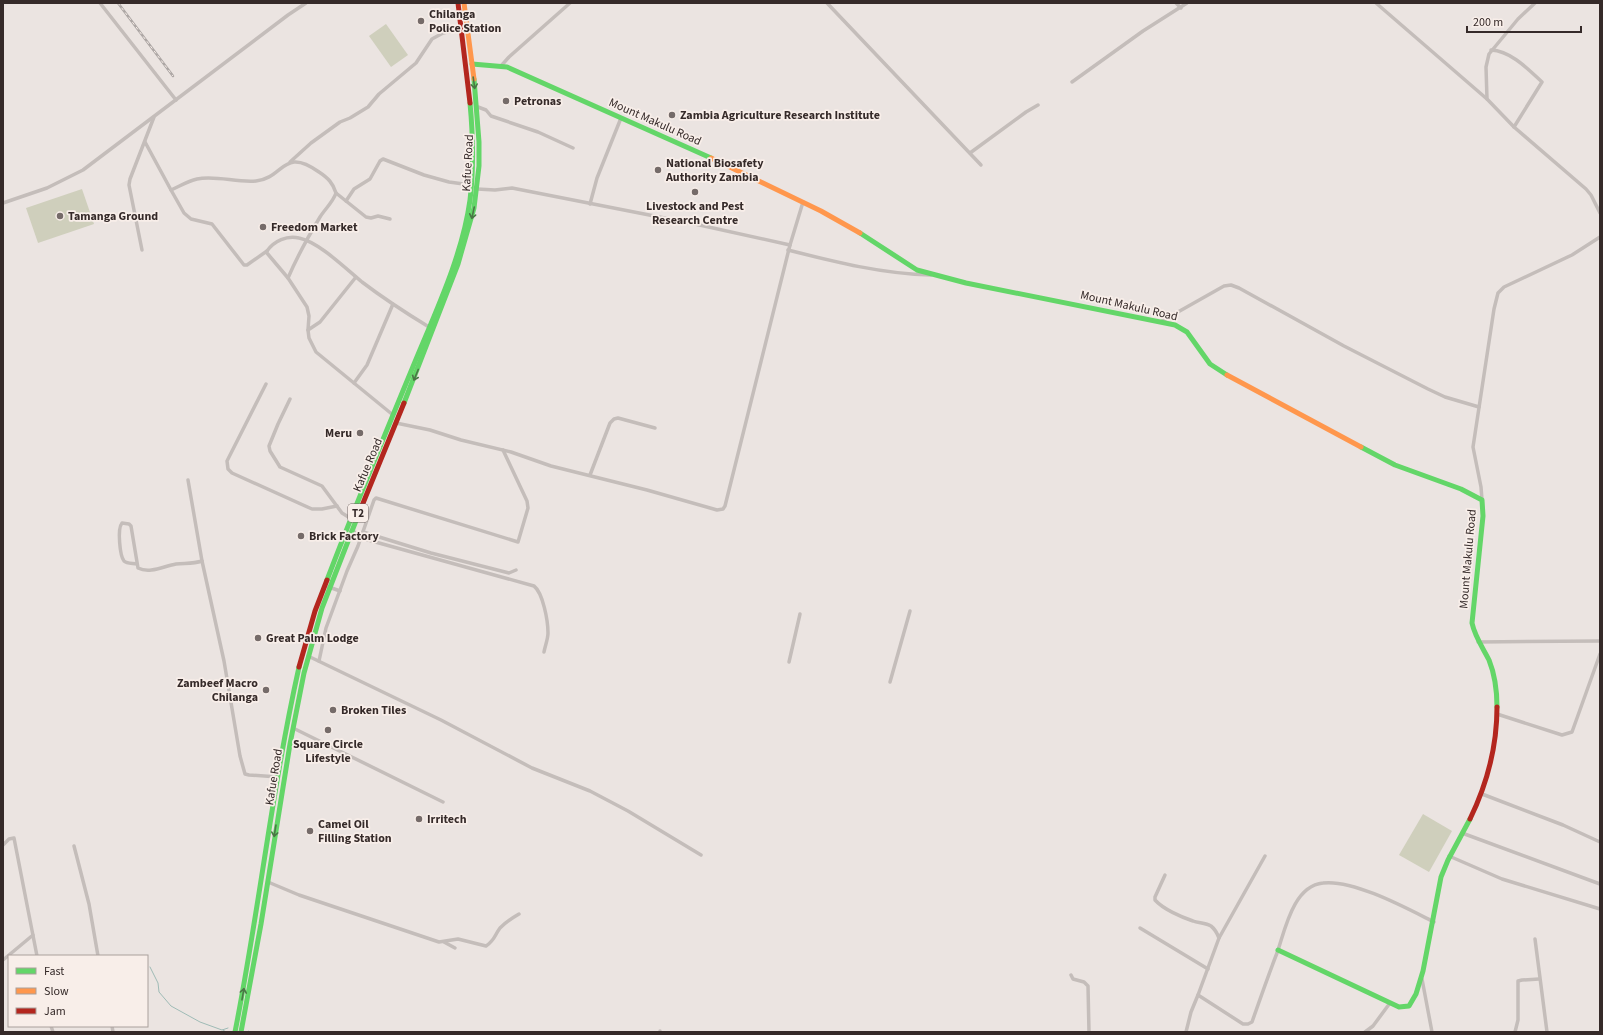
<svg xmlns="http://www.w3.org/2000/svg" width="1603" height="1035" font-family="'Source Sans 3',sans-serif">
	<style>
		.green { fill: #cfcfbc }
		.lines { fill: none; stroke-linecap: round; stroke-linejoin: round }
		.stream { stroke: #9fbbb6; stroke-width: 1 }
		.street { stroke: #c4bdba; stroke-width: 3.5 }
		.fast { stroke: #63d668; stroke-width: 5 }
		.slow { stroke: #ff974d; stroke-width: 5 }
		.jam { stroke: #b3261e; stroke-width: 5 }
		.rail-casing { stroke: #aca6a4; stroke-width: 2.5 }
		.rail { stroke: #f8eee9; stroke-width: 1; stroke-dasharray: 3; stroke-linecap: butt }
		.oneway { stroke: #4a7745 }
		.poi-dot { fill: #756b69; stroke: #f8eee9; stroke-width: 1.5 }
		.labels { text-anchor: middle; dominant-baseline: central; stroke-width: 3.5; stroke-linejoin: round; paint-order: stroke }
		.shield { fill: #f8eee9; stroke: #706563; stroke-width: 1 }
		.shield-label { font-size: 11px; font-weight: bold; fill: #352a29 }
		.poi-label { font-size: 12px; font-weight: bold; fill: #352a29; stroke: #f8eee9; text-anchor: start }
		.street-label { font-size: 12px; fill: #352a29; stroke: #f8eee9 }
	</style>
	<rect width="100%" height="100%" fill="#ebe4e1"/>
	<!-- green -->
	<g class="green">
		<path d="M386,24L408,55L391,67L369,36Z"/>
		<path d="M82,189L94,224L38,243L26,208Z"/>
		<path d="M1423,814L1452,831L1429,872L1399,855Z"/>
	</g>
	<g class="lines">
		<!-- stream -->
		<g class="stream">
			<path d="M150,967L158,983L159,992L171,1006L200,1022L222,1030L228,1028"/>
			<path d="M223,1030L226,1032"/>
			<path d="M249,1031L250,1032"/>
		</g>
		<!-- street -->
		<g class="street">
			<path d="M100,3L176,100"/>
			<path d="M827,3L981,165"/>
			<path d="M1176,3L1181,8"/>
			<path d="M1376,3L1487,99"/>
			<path d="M1535,3L1518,19L1489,54L1486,67L1487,99L1514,127L1586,189L1591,195L1600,213"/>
			<path d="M1491,50C1511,51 1528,69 1542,82L1514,127"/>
			<path d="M501,66L509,57L570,3"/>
			<path d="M1072,82L1143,31L1187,3"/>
			<path d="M478,107L486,110L491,116L538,132L573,148"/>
			<path d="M145,142L171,190"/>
			<path d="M970,153L1026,112L1038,105"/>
			<path d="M290,162L311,143L340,122L350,118L368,107L379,94L416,63L432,39L443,33L461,29"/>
			<path d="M477,189L495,190L512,188L695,224L790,245"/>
			<path d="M336,193L366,217L371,218L378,216L390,219"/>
			<path d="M346,201L354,189L370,179L380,161L383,159L424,175L449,182L471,185"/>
			<path d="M3,203L47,188L83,170L288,15L306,3"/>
			<path d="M590,204L597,178L621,118"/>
			<path d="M142,250L129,185L130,179L154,117"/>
			<path d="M788,250C835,262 883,274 931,275"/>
			<path d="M267,251L247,265H244L212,224L191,219L184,213L171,190C180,186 188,181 197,179C216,175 237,183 256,181C284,178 283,146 319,172C328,178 333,183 336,193C333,202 325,209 320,217C308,237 297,257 288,278L307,307L309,316L308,330L309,338L316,352L393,415"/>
			<path d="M288,278L267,253V251C274,241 287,235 299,238C319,242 346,269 362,282C383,298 406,313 429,327"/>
			<path d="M1162,321L1224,286L1231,285L1239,288L1344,346L1428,389L1445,397L1479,407"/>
			<path d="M308,330L320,322L356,277"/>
			<path d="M354,383L367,365L393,304"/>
			<path d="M266,384L227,461L228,469L232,473L312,509H322L337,506"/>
			<path d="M290,399L278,424L269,446L270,451L280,467L322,486L342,513L350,518"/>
			<path d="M396,423L430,430L461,440L511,452L551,466L647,490L717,510L723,509L725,506L790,245L803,202"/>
			<path d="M590,475L610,423L614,419L618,418L655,428"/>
			<path d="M188,480L202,561L224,661L240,756L245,774L249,775L278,777"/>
			<path d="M1482,500L1481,487L1473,447L1494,309L1498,293L1504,287L1572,255L1600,237"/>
			<path d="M351,531L362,535"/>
			<path d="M363,532L431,553L509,573L516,570"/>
			<path d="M361,538L534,586C543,593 548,621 548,633C548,639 545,646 544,652"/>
			<path d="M137,564C133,563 127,564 124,561C120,556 117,529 122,523L129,524L131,526L138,568C150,574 164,566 176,564C185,563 193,564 202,561"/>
			<path d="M329,587L340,591"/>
			<path d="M1478,642L1600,641"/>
			<path d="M308,656L441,720L532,768L590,791L628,811L701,855"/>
			<path d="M319,661L326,628L347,571L358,546L374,500L376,498L518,542L528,508L527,501L503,450"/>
			<path d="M789,662L800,614"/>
			<path d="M890,682L910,611"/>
			<path d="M1497,714L1562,735L1572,732L1600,654"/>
			<path d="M293,728L443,802"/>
			<path d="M1482,794L1563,825L1600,842"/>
			<path d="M1462,833L1600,884"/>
			<path d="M3,845L9,839L14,838L37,956"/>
			<path d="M74,846L89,904L98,956"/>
			<path d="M1265,856L1219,938L1198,995L1243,1024H1248L1252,1022C1260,999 1268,976 1277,953C1285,930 1293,886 1323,883C1353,879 1408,909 1434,922"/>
			<path d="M1449,856L1502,879L1600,909"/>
			<path d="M1165,875L1155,897V900C1163,909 1181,917 1193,921C1198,923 1206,923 1211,926C1215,929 1217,933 1219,938"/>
			<path d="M268,882L299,895L439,942L458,939L486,946C495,940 494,936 500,928C506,922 512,918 519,914"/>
			<path d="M1140,928L1208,969"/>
			<path d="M1535,939L1547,1032"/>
			<path d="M444,942L455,948"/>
			<path d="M3,960L33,935"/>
			<path d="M1071,975L1073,979L1084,982L1088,986L1089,1032"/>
			<path d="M1422,979L1432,1032"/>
			<path d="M51,1026L53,1032"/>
			<path d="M112,1026L113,1032"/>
			<path d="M660,1031V1032"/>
			<path d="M1186,1032L1191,1012L1198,995"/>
			<path d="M1365,1032L1373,1026L1390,1003"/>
			<path d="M1515,1032L1518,1020V981L1522,980L1539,979"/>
		</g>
		<!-- fast -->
		<g class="fast">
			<path d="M472,64L507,67L711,158"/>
			<path d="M860,233L917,270L966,283L1175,325L1187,332L1210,364L1227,375"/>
			<path d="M404,403L458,264L474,208L479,166V142L474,79"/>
			<path d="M1361,447L1395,465L1461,489L1482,500L1483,516L1472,623C1475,637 1483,648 1489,660C1495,675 1497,691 1497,707"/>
			<path d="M327,580C354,509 383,439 412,369C434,315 462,258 470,200C474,167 473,135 470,103"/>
			<path d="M1278,950L1399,1007L1409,1006L1416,994L1423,971L1441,877L1448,860L1470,819"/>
			<path d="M235,1032C259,911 272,788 299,667"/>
			<path d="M241,1032L261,924L290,744L304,673L322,608L359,513"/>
		</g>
		<!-- slow -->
		<g class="slow">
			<path d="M464,3L474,79"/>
			<path d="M711,158L821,211L860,233"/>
			<path d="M1227,375L1361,447"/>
		</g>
		<!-- jam -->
		<g class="jam">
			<path d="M458,3L470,103"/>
			<path d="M359,513L404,403"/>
			<path d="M299,667L315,611L327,580"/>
			<path d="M1470,819C1487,784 1497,746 1497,707"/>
		</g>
		<!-- rail casing -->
		<g class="rail-casing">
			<path id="rail" d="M118,3L173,76"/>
		</g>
		<!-- rail -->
		<use href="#rail" class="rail"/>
	</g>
	<!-- one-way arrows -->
	<defs><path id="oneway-shaft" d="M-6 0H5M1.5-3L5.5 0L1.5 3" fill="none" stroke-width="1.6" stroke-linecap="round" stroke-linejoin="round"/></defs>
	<g class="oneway">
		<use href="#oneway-shaft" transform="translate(474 83) rotate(82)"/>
		<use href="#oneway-shaft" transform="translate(473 213) rotate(102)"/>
		<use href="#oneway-shaft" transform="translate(416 375) rotate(112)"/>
		<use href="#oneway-shaft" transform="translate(275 831) rotate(99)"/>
		<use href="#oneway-shaft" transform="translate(243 994) rotate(-80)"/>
	</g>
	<!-- markers -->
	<g class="poi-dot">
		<circle cx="421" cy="21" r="4"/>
		<circle cx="506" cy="101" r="4"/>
		<circle cx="672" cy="115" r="4"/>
		<circle cx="658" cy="170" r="4"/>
		<circle cx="695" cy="192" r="4"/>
		<circle cx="60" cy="216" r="4"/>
		<circle cx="263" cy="227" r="4"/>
		<circle cx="360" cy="433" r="4"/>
		<circle cx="301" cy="536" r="4"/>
		<circle cx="258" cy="638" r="4"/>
		<circle cx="266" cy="690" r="4"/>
		<circle cx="333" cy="710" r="4"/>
		<circle cx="328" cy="730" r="4"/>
		<circle cx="419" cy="819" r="4"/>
		<circle cx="310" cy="831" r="4"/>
	</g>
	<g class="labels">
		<!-- shield labels -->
		<rect class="shield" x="348" y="504" width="20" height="18" rx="3"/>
		<g class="shield-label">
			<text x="358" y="513">T2</text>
		</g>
		<!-- poi labels -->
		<g class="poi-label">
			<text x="429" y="14">Chilanga<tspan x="429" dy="14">Police Station</tspan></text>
			<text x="514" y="101">Petronas</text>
			<text x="680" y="115">Zambia Agriculture Research Institute</text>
			<text x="666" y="163">National Biosafety<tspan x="666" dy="14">Authority Zambia</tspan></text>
			<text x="695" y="206" text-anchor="middle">Livestock and Pest<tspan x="695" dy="14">Research Centre</tspan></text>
			<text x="68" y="216">Tamanga Ground</text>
			<text x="271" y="227">Freedom Market</text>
			<text x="352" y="433" text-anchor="end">Meru</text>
			<text x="309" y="536">Brick Factory</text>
			<text x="266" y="638">Great Palm Lodge</text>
			<text x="258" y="683" text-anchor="end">Zambeef Macro<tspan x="258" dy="14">Chilanga</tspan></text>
			<text x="341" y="710">Broken Tiles</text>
			<text x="328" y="744" text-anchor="middle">Square Circle<tspan x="328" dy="14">Lifestyle</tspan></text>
			<text x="427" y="819">Irritech</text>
			<text x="318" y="824">Camel Oil<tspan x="318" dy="14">Filling Station</tspan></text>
		</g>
		<!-- street labels -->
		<g class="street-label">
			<text transform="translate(655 122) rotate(24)">Mount Makulu Road</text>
			<text transform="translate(468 163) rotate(-87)">Kafue Road</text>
			<text transform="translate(1129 306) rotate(13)">Mount Makulu Road</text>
			<text transform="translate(368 465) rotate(-67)">Kafue Road</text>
			<text transform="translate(1468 559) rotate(-85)">Mount Makulu Road</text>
			<text transform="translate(274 777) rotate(-81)">Kafue Road</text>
		</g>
	</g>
	<!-- border -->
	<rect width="1603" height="1035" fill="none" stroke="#352a29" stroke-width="8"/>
	<!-- legend -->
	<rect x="8" y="955" width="140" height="72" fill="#f8eee9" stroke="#aaa09c"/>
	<rect x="16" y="968" width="20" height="6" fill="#63d668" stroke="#aaa09c"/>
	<text x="44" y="975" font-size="12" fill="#352a29">Fast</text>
	<rect x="16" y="988" width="20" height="6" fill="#ff974d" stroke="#aaa09c"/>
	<text x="44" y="995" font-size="12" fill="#352a29">Slow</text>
	<rect x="16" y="1008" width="20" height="6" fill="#b3261e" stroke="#aaa09c"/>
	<text x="44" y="1015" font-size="12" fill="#352a29">Jam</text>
	<!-- scale -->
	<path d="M1467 26v6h114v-6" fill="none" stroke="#352a29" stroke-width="2"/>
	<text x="1473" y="26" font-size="12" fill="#352a29" stroke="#f8eee9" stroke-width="3" paint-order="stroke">200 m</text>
</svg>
